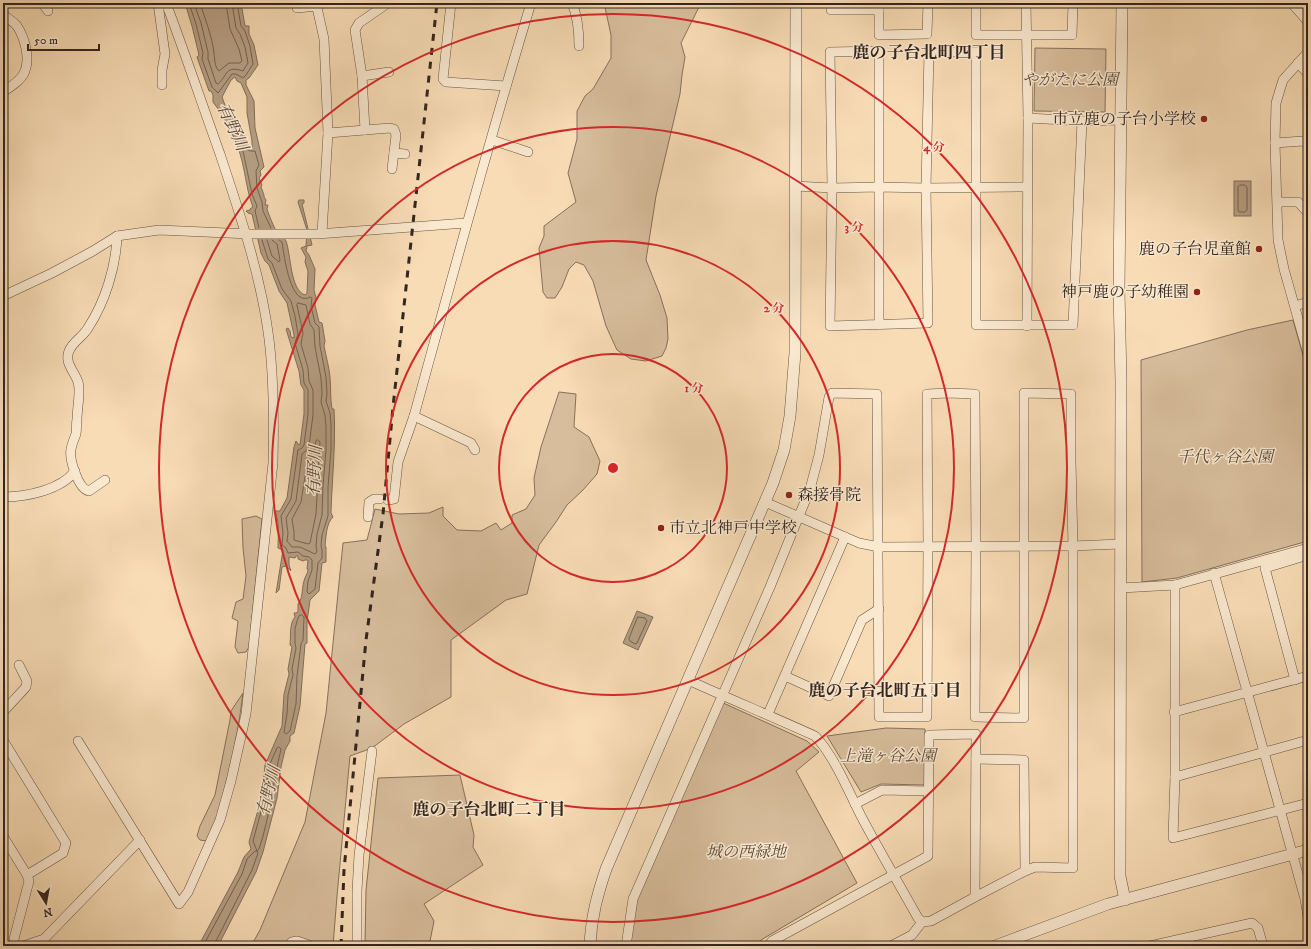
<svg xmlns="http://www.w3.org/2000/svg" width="1311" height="949" font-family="'IM FELL DW Pica','Noto Serif JP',serif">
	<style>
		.green { fill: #d7bd9c; stroke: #85715e }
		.water { fill: #b59e82; stroke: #816e5a; fill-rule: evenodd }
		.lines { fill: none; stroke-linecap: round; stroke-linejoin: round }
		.shore { stroke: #746250; stroke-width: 1 }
		.minor-casing { stroke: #645344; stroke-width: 10 }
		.tertiary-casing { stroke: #645344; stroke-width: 12 }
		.minor { stroke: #fae8cf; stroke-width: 9 }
		.tertiary { stroke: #fae8cf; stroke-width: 11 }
		.rail { stroke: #33251f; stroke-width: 3; stroke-dasharray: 7 7; stroke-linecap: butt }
		.ring { fill: none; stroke: #d62828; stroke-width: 2 }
		.poi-dot { fill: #8f2418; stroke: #fae8cf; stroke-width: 1.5 }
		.labels { text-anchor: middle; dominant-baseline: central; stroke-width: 3; stroke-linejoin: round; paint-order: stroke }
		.park-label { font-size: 16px; font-style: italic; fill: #5c4b3e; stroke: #fae8cf }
		.poi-label { font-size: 16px; fill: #33251f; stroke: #fae8cf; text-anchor: end }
		.neighbourhood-label { font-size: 17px; font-weight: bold; fill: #33251f; stroke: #fae8cf }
		.water-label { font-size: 17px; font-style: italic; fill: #5a493d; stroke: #fae8cf }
		.centre { fill: #d62828; stroke: #fae8cf; stroke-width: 2 }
		.ring-label { font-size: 12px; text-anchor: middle; font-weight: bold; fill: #d62828; stroke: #fae8cf; stroke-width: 3; stroke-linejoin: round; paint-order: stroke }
	</style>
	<rect width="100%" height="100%" fill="#f8dcb5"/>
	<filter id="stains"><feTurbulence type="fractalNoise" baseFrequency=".005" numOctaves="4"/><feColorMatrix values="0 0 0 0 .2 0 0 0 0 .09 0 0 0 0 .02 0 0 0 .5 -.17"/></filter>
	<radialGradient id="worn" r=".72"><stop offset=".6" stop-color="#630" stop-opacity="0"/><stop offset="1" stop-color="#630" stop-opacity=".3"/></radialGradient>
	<!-- green -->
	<g class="green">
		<path d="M604,3H701L681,43L685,57L682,75L680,94L656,196L646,260L660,295L667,318L668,339L666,348L662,356L646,361L631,359L617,350L606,326L593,281L584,265L576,262L569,269L562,287L555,298H547L543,292L539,248L544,236V226L576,202L568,173L577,139V111L585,96L593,89L611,58V35Z"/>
		<path d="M1035,48L1106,49L1105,112L1034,111Z"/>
		<path d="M1293,320L1308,373V541L1177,578L1142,582L1141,360L1247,330Z"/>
		<path d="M559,392L576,394L574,427L589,437L600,461L597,474L583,490L567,505L556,522L539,545L527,594L506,600L451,640V697L404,724L372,748L350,756L337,896L333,946H251L260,930L305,822L326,713L343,543L367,540L375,509L399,514L429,513L443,507V516L457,530L481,531L496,523L501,530L512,523V515L526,509L535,495L534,478L541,447Z"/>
		<path d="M256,516L262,519L249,647L246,652L238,653L235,647L238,621L232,618L236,602L243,599L246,576L243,548L242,519Z"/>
		<path d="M243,693C240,719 235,745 229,771C223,795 218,818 207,841L200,840L197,836L200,826L215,795L230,720L231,711Z"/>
		<path d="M721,702L807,741L819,752L796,771L857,883L761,940L760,946H630L636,899Z"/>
		<path d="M886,728L925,729V785L881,784L861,792L827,736Z"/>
		<path d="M460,775L474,835L473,847L483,865L424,904L434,921L429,946H365L366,890L378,778Z"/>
	</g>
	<!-- water -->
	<g class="water">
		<path d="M185,3H241L245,26H249V34L254,45L258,65L249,78L246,80V85L254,101L255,128L264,167L260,171L261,175L259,178L262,185L261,187L264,195V197L266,200L265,205H268L267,209C268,213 275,230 277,232C280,235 284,237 286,241C291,254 290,290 305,295L307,293L308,271L305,262L306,257L301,248L306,246L307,230L298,202L299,200H304V203L302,204L312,245L307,246L306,251L309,255L315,269L314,290L316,298L315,305L319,322L322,323L325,341L324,346C326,356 329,367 330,377C331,388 330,398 332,409H334C336,444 332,478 331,513L333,517C326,523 326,538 325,546L326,547V562L322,563L319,591L310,600L307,622V643L305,644L300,706L294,733L290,736V741L285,750L281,767L277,798L263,852L256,872L218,946H199V945L238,872L244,857L251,849L249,842L262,796L265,765L282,726L284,694L289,674L288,669L292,647L290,645C291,636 289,624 295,617L294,613H296L298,612V604C304,597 301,587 305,578C306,575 308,573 308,569H307L308,560H305L303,561L298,559V556H296L295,558L289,557V565L291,571L286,566L282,567L279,590L276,593L283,550L278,548C278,535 280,523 275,511H280L287,498L294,447L296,441L298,444L300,445L304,414V390L301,385L299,371L286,329L288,328L290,331L291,337L294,338V335L287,303L279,291L269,265L265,261L261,253L252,214L248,213L246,211L250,210V209L253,207C247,192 246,177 242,161C238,143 225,117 213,102V95L211,91H209L197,57L199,55L192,26ZM235,77L237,81L241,83L247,97V113L252,141V148L248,145L244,135L231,113L226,108L222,97L231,80Z"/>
		<rect x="1234" y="181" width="17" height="35"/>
		<path d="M637,611L653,617L638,650L623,643Z"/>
	</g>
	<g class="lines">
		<!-- shore -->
		<g class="shore">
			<path d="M189,3L196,24L203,53L202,59L212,87L218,93L232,74H236L243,78L246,75L253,64L250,46L245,31L241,26L237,3"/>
			<path d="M194,3L201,23L208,52V59L216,83L218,84C228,75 225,65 243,71L248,63L245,47L240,34L236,28L232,3"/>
			<path d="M200,3C205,19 212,36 214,53C215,59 214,66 219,71L229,63H240L242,61L239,49L230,29L226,3"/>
			<path d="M1240,185H1245L1247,187V210L1245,212H1239L1238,210V187Z"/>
			<path d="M259,228L255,211L257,206L252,194L243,151L244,148L250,151H255L259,165L256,171L257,188L262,202L263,211L271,228"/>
			<path d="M262,240L268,259L272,263L282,289L291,301L295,316L298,334L295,343L303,370L304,383L308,390V414L304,445L302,448L298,450L291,499L281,516L283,533L282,545L286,548L288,553L298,552L303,556L309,557L312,560V570L308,581L307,592L309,594L315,589L318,563L322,558V550L321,546L322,535L328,516V487L331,450V425L330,413L326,401L327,394L326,377L320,346L319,327L315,323L311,306L312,298L310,297C290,308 284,254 282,242L279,240"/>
			<path d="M267,240L272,256L279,262L280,260L277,244L272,240"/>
			<path d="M298,303L306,305L310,324L314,330L315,347L321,378L322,394L321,402L325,415L326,426V450L323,486L322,515L317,534L316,546L317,552L315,554L300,547H292L287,541L288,533L286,518L296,501L302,454L307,450L309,446L313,415V390L309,381L308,368L301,344L303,333L297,305Z"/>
			<path d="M318,440L320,442L316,514L310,543L308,544L294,540V532L292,519L301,502L308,458L314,450L316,441Z"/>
			<path d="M302,615L304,617L303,640L301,644L297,676L296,704L290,731L286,734L284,732L287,714L288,695L293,675L292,669L296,648L295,643V629L297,621L299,616Z"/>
			<path d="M638,617L645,618L647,621L637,643L635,644L630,641L629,639Z"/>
			<path d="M279,747L281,749C273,782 270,817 259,849L257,851L253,841L265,797L269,766L277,748Z"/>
			<path d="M203,946L242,874L247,859L255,851H257L258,853L252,870L215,943L214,946"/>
		</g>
		<!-- minor casing -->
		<g class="minor-casing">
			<g id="minor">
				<path d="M42,3L48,11"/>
				<path d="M158,3L165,54L162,70V85"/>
				<path d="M316,3L324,39L328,133L322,233"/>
				<path d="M451,3L443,79L446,82L506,86"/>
				<path d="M572,3C578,17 579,31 579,46"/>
				<path d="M831,3V10H879"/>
				<path d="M879,3V35L927,34L928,3"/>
				<path d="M976,3V35H1072L1073,3"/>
				<path d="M1026,3L1028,118L1027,326"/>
				<path d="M297,8L317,6"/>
				<path d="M3,14C7,18 14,22 17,26C25,38 30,58 25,71C22,80 10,87 3,92"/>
				<path d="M1308,52L1283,80L1276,103L1275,143L1278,240L1284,269L1308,354"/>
				<path d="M1298,63L1308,74"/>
				<path d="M362,76L389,72"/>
				<path d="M1028,118L1082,121L1122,120"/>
				<path d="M365,130L390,128L394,129L396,135L392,169"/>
				<path d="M328,133L365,130L362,76L355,30L359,23L388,3"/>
				<path d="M492,140L528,152"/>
				<path d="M1275,143L1303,141L1308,144"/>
				<path d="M394,153L405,154"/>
				<path d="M795,186L832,188L879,187L926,188L1026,187"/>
				<path d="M1278,202H1298L1308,213"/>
				<path d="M3,296L52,273L93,251L117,236L159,230L250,234H317L466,223"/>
				<path d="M1295,306L1308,302"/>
				<path d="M879,325V51L830,52L832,188L830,326L928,323L926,188L929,52H976V325H1073L1082,121"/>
				<path d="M475,450L471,443L414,416C452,278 489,140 531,3"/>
				<path d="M105,480L89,491C78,489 69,459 71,449C72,444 74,439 76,434C77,429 76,424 77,419C77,409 81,391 78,382C75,372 64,363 69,351C73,341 83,337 88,328C105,302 116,267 117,236"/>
				<path d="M3,497C26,497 61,490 75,471"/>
				<path d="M388,500L394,499L398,462L414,416"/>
				<path d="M765,502L859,543L879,547L1073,546L1120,544"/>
				<path d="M368,517L369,502L374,499H380"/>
				<path d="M1214,573L1305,899L1308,917"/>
				<path d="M1175,585V777L1173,838L1308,803"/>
				<path d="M1121,588L1175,585L1308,548"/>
				<path d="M785,676L829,696L862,620L879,609"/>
				<path d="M1295,680L1265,568L1308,555"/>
				<path d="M3,712L26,687L27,681L19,665"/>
				<path d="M1174,712L1308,676"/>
				<path d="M768,714L845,537"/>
				<path d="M3,740L66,843L63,853L27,875"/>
				<path d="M78,741L179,904L188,892L220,820L231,781L246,714L273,463C274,421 274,380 269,339C261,275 240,215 220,154C202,104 185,53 166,3"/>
				<path d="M976,759L1024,760L1025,871"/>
				<path d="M1175,777L1308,740"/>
				<path d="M855,804L882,790L928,791"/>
				<path d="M3,836L27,875L29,881L14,939L15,946"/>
				<path d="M23,946L44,939L140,840"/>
				<path d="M288,946L292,942L297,941L309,945"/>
				<path d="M357,946V891L359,855L372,751"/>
				<path d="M626,946L633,899L770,587L810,489L819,455L829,397L832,393L877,394L879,717H927L928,546L927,394L948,393L975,394L976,546L975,717L1024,718V393L1071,394V461L1073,546V868L1035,867L1025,871L975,897L931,921L922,922L918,918C899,884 879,850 861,816C849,792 833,754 815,736C773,717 730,699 688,680"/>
				<path d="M768,946L772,941L928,856L929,735L976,734L975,897"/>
				<path d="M891,946L912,935L922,922"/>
				<path d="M1150,946L1252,923L1258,928L1263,946"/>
			</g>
		</g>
		<!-- tertiary casing -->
		<g class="tertiary-casing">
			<g id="tertiary">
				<path d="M1122,3L1119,290L1121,382L1120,876L1125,900"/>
				<path d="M1293,3L1308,20"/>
				<path d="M590,946C591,918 597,896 606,869L773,483L784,450L790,416L795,353L796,3"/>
				<path d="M995,946L1108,904L1308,850"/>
			</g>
		</g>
		<!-- minor -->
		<use href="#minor" class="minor"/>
		<!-- tertiary -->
		<use href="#tertiary" class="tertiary"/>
		<!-- rail -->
		<path class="rail" d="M341,946L344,870L366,640L383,514L393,407L437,3"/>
	</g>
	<!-- distance rings -->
	<g class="ring">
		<circle cx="613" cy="468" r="114"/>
		<circle cx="613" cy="468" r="227"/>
		<circle cx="613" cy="468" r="341"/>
		<circle cx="613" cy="468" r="454"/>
	</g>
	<!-- markers -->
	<g class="poi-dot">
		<circle cx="1204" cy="119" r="4"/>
		<circle cx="1259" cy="249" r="4"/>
		<circle cx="1197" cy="292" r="4"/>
		<circle cx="789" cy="495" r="4"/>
		<circle cx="661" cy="528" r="4"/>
	</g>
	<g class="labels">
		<!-- park labels -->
		<g class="park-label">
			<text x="1070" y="80">やがたに公園</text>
			<text x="1225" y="457">千代ヶ谷公園</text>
			<text x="888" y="756">上滝ヶ谷公園</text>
			<text x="746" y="852">城の西緑地</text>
		</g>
		<!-- poi labels -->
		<g class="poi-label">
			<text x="1196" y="119">市立鹿の子台小学校</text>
			<text x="1251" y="249">鹿の子台児童館</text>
			<text x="1189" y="292">神戸鹿の子幼稚園</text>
			<text x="797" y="495" text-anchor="start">森接骨院</text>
			<text x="669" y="528" text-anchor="start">市立北神戸中学校</text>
		</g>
		<!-- neighbourhood labels -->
		<g class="neighbourhood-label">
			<text x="929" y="53">鹿の子台北町四丁目</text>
			<text x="885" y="691">鹿の子台北町五丁目</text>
			<text x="489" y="810">鹿の子台北町二丁目</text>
		</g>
		<!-- water labels -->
		<g class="water-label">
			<text transform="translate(232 127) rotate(65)">有野川</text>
			<text transform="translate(315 471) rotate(-87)">有野川</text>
			<text transform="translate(269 791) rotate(-76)">有野川</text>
		</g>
	</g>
	<circle cx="613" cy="468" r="6" class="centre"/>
	<g class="ring-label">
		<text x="934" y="151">4 分</text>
		<text x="854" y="231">3 分</text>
		<text x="774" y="312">2 分</text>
		<text x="694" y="392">1 分</text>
	</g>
	<!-- margin -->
	<rect width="1311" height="949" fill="none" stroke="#f8dcb5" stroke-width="16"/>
	<rect x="4" y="4" width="1303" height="941" fill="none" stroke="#33251f" stroke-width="2"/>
	<rect x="8" y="8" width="1295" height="933" fill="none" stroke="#33251f"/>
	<!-- north arrow -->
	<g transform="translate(46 903) rotate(169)" stroke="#fae8cf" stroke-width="3" paint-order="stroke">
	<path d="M0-3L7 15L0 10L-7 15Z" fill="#33251f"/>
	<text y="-6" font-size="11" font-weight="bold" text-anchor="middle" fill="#33251f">N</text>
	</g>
	<!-- scale -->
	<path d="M28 44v6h71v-6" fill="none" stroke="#33251f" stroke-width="2"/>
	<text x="34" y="44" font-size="12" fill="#33251f" stroke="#fae8cf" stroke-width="3" paint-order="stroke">50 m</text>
	<rect width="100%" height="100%" filter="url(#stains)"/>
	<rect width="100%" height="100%" fill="url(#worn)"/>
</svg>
